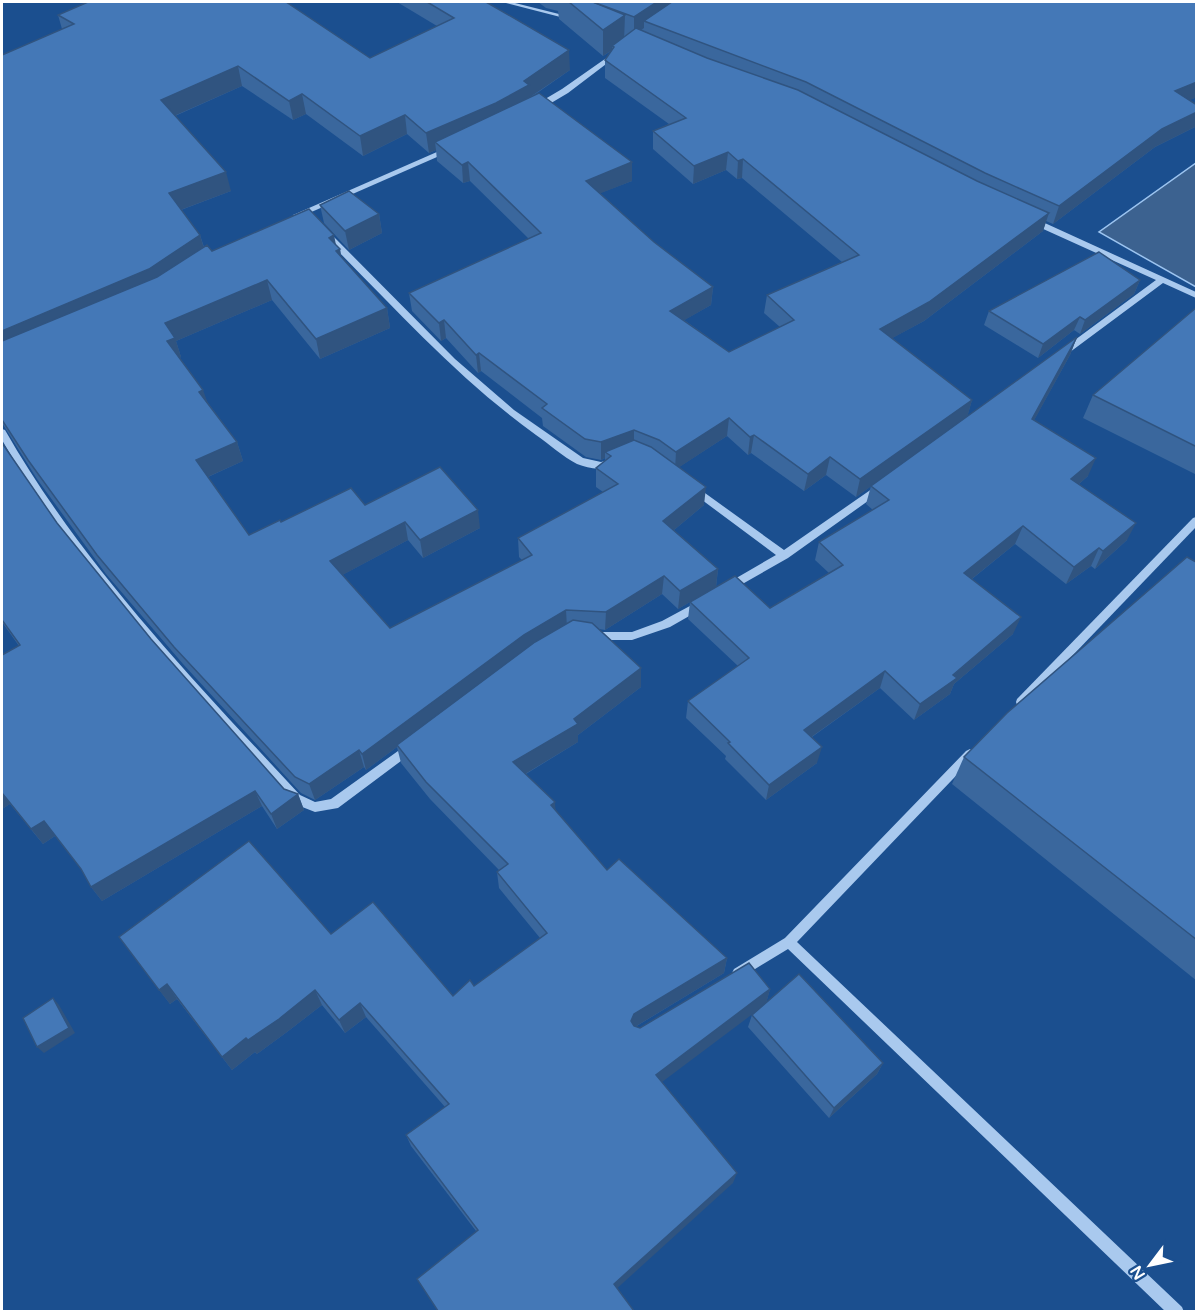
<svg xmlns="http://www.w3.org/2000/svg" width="1198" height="1313" font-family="'Varela Round',sans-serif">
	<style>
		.water { fill: #3c6290; stroke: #9cc4f0; stroke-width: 1.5 }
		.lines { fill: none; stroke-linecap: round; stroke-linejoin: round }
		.minor { fill: #a9c9ee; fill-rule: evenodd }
		.wall { fill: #3a679d; fill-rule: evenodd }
		.shaded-wall { fill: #305480 }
		.building { fill: #4478b7; stroke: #305480; stroke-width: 1.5 }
	</style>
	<rect width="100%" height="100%" fill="#1b4f8f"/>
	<!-- water -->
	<path class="water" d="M1196,163V287L1099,232Z"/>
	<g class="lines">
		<!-- minor -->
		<g class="minor">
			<path d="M502,2H511L575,18L572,20Z"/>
			<path d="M612,54L618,55L568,93L541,109H535V105L562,89Z"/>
			<path d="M446,148L453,150L300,217H297L293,215Z"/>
			<path d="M1030,219H1036L1196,292V298L1163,283L1066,355H1060V351L1156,280L1030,223Z"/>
			<path d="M328,233L331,234L455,359L514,410L583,458L601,462L611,459L616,462C606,472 590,469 577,464C563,457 549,444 536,435C458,379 393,306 325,238V234Z"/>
			<path d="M2,429L5,430C82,565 195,682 300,795L315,802L331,799L405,746L409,744L413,746L415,749L413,752L338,808L315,812L292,803C192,693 90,583 12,457L2,440Z"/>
			<path d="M879,484L882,485L884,488L882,491L788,558L730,591L725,587L726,584L776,555L690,491L695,487L698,488L784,550Z"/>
			<path d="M1196,517V527L1025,705L1021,707L1017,705L1016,702L1017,699L1193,518Z"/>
			<path d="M701,600L705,601L706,604L705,607L670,627L632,640H594L590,639L589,636L590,633L594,632H632L662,621Z"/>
			<path d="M970,749L974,751L976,754L974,757L797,942L1182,1307L1184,1312H1166L788,949L742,977L738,979L734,977L732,973L734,969L785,938L966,751Z"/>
		</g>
	</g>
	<!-- wall -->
	<g class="wall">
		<path d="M397,2H486L570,70L530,98L632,181L600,193L654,242L713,287L711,305L684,320L729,352L780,327L764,313L767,295L842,262L742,178L737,179L726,170L693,184L653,149V131L669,124L605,78V60L611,51L603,56L559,19L558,11L546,8L538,2H1197V97L1189,100L1197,105V124L1195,127L1155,147L1053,224L1046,221L1043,231L924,321L892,338L972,400L967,417L1077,337L1070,355L1034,420L1088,476L1079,484L1127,540L1095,569L1091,566L1066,584L1015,544L972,579L1013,634L954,684L950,694L914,720L880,688L812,737L817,763L766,800L725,759L726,756L686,718L688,701L738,666L688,619L690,602L678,609L662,594L605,630L599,629L641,668V687L578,735V742L526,774L555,802V810L607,870L727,958L724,973L635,1027L640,1028L770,989L766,1003L883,1063L877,1074L829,1118L748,1027L752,1015L763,1005L661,1082L733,1183L476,1231L411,1146L406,1135L445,1107L366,1017L345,1033L322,1005L287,1032L257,1054L255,1052L232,1070L177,999L170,1004L119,937L331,934L453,996L474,986L540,938L499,888L497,872L499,870L430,799L401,763L397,747L366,770L364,767L315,800L301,793L183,664L106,574L37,479L2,423V55L62,29L58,15L370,58L437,26ZM242,86L293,120L306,114L363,156L407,134L429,153L436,150L437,161L463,183L470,181L529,239L409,293L412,311L441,341L446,338L478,373L481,371L542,418L543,426L586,457L601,460L605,458V461L596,468V487L603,492L518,538L519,557L522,560L390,628L342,575L408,540L423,558L480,528L365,505L281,522L249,535L208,477L243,461L237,442L208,403L179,358L181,357L176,341L272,300L320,359L390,328L387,308L341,257L340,249L337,246L212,251L204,247L200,235L181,210L231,191L175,116ZM727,436L748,455L751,453L804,491L826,475L856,497L914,455L871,486L866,504L873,510L819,542L815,560L829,573L770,608L716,587L718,569L674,530L704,505L679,467Z"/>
		<path d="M320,205L379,214L382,233L349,250L324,223Z"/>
		<path d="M1140,280L1134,294L1080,334L1074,330L1038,358L984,325L989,311Z"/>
		<path d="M1197,307V475L1083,418L1093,395Z"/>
		<path d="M2,443L57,523L151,639L284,789L298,794L304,810L277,829L262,806L102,901L91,887L82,870L55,836L43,844L10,804L2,809L19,646L2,622Z"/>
		<path d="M1197,561V981L952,784L964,757Z"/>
	</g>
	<!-- shaded-wall -->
	<g class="shaded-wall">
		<path d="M657,2H682L644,21V28L634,35V17Z"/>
		<path d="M625,15L624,41L614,47L612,46V50L603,56V30Z"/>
		<path d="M569,50L570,70L530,97V104L435,142L436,150L429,153L426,133L524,81Z"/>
		<path d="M238,66L242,86L167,119L161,100Z"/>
		<path d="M1197,82V97L1168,110L1175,91Z"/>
		<path d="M302,94L306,114L293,120L289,101Z"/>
		<path d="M1197,112V124L1195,127L1155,147L1053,224L1059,206L1162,129Z"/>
		<path d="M405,115L407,134L363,156L360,136Z"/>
		<path d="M728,152L726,170L693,184L694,166Z"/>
		<path d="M743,159L742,178L737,179L738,161Z"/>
		<path d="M468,162L470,181L463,183L462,165Z"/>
		<path d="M632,162V181L586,199V181Z"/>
		<path d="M226,172L231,191L175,212L169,193Z"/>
		<path d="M1049,213L1043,231L924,321L876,347L880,329Z"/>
		<path d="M379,214L382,233L349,250L345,231Z"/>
		<path d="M200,235L206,255L2,355V331Z"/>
		<path d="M334,235L337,250L340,249L343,269L329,238Z"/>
		<path d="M267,280L272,300L176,341L181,357L173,360L167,341L165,323Z"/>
		<path d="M1140,280L1134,294L1080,334L1085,320Z"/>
		<path d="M713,287L711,305L669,329L670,311Z"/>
		<path d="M387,308L390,328L320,359L316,339Z"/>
		<path d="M1080,317L1074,330L1038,358L1043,344Z"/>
		<path d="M444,320L446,338L441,341L439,323Z"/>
		<path d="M1077,337L1070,355L1025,437L1032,419Z"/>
		<path d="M479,353L481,371L478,373L476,355Z"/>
		<path d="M203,390L210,409L199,392Z"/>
		<path d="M972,400L967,418L856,497L860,479Z"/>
		<path d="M729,418L727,436L675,470L676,452Z"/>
		<path d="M634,430V448L605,452V458L601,460V442Z"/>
		<path d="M754,435L751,453L748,455L750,437Z"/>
		<path d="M237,442L243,461L203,479L196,460Z"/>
		<path d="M830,457L826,475L804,491L808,474Z"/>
		<path d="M1096,458L1088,476L1064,497L1071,479Z"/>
		<path d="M706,487L704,505L662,540L663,521Z"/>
		<path d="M478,510L480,528L423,558L420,540Z"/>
		<path d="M405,522L408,540L335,579L330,561Z"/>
		<path d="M1136,523L1127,540L1095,569L1103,551Z"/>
		<path d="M1023,526L1015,544L958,590L964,573Z"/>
		<path d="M1099,548L1091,566L1066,584L1074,567Z"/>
		<path d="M718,569L716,587L678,609L680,591Z"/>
		<path d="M664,576L662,594L605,630L606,612Z"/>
		<path d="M566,610L567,628L397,745V747L366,770L362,754L524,635Z"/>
		<path d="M1021,617L1013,634L954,684L950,694L914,720L920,704Z"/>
		<path d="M641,668V687L578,735V742L515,780L513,762L574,719Z"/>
		<path d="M885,671L880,688L800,745L804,730Z"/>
		<path d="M822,747L817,763L766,800L769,785Z"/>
		<path d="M359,750L364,767L315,800L309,784Z"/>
		<path d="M255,791L262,806L102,901L91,887Z"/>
		<path d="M2,793L10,804L2,809Z"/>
		<path d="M298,794L304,810L277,829L271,814Z"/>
		<path d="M555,802L556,819L551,805Z"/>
		<path d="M44,821L55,836L43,844L31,829Z"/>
		<path d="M727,958L724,973L633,1028L631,1021L634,1014Z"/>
		<path d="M167,984L177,999L170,1004L159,990Z"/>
		<path d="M770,989L766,1004L654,1088L656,1075Z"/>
		<path d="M315,990L322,1005L287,1032L257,1054L255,1052L232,1070L222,1057L246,1038Z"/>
		<path d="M53,998L59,1005L75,1033L44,1053L37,1047Z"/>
		<path d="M360,1003L366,1017L345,1033L339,1020Z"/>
		<path d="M883,1063L877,1074L829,1118L834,1108Z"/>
		<path d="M737,1173L733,1183L613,1292L614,1284Z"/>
	</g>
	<!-- building -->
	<g class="building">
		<path d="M88,2H286L370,58L454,18L427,2H486L569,50L524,81L529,85L496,103L426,133L405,115L360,136L302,94L289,101L238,66L161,100L226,172L169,193L200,235L149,269L2,331V55L74,24L58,15Z"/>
		<path d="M569,2H593L625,15L603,30Z"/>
		<path d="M593,2H657L634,17Z"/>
		<path d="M672,2H1197V82L1175,91L1197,105V112L1162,129L1059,206L985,173L806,82L644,21Z"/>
		<path d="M636,28L707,58L798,90L977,181L1049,213L929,302L880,329L972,400L860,479L830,457L808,474L754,435L750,437L729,418L676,452L659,440L634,430L601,442L585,439L542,408L547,404L479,353L476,355L444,320L439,323L409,293L541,233L468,162L462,165L435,142L539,93L632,162L586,181L654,242L713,287L670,311L729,352L794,320L767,295L859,255L743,159L738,161L728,152L694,166L653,131L686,118L605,60L614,47L612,46Z"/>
		<path d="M349,191L379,214L345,231L320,205Z"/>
		<path d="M309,209L334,235L329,238L340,249L336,251L387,308L316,339L267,280L165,323L175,338L167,341L203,390L199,392L237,442L196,460L249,535L280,520L281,522L351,488L365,505L440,467L478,510L420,540L405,522L330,561L390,628L532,555L518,538L618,484L596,468L611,456L605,452L634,440L651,447L706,487L663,521L718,569L680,591L664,576L606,612L566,610L524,635L362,754L359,750L309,784L295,777L255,734L174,647L97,555L28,460L2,420V341L157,277L207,245L212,251Z"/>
		<path d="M1099,252L1140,280L1085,320L1080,317L1043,344L989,311Z"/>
		<path d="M1197,307V447L1093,395Z"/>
		<path d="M1077,337L1032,419L1096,458L1071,479L1136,523L1103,551L1099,548L1074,567L1023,526L964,573L1021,617L953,675L957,678L920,704L885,671L804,730L822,747L769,785L728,743L730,742L688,701L749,658L690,602L735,576L770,608L843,565L819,542L889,500L871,486Z"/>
		<path d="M2,443L57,523L151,639L284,789L298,794L271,814L255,791L91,887L81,869L44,821L31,829L2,793V655L20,645L2,620Z"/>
		<path d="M1187,557L1196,562L1197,561V940L964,757L1007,713Z"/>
		<path d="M573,620L592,623L641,668L574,719L578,724L513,762L555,802L551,805L607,870L619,859L727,958L634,1014L631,1021L634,1026L640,1028L749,963L770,989L656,1075L737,1173L614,1284L634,1311H438L417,1279L478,1230L406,1135L449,1104L360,1003L339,1020L315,990L279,1019L248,1040L246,1038L222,1057L167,984L159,990L119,937L249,841L331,934L373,902L453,996L470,980L474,986L547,933L497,872L508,864L426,782L397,745L535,642Z"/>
		<path d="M799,974L883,1063L834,1108L752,1015Z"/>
		<path d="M53,998L69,1028L37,1047L23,1018Z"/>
	</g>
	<!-- border -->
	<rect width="1198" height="1313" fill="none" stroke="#ffffff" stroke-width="6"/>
	<!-- north arrow -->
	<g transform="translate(1150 1265) rotate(238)" stroke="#1b4f8f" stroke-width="4.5" paint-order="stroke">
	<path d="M0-4.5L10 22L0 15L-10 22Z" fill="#ffffff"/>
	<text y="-9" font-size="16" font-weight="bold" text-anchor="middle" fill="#ffffff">N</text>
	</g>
</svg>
